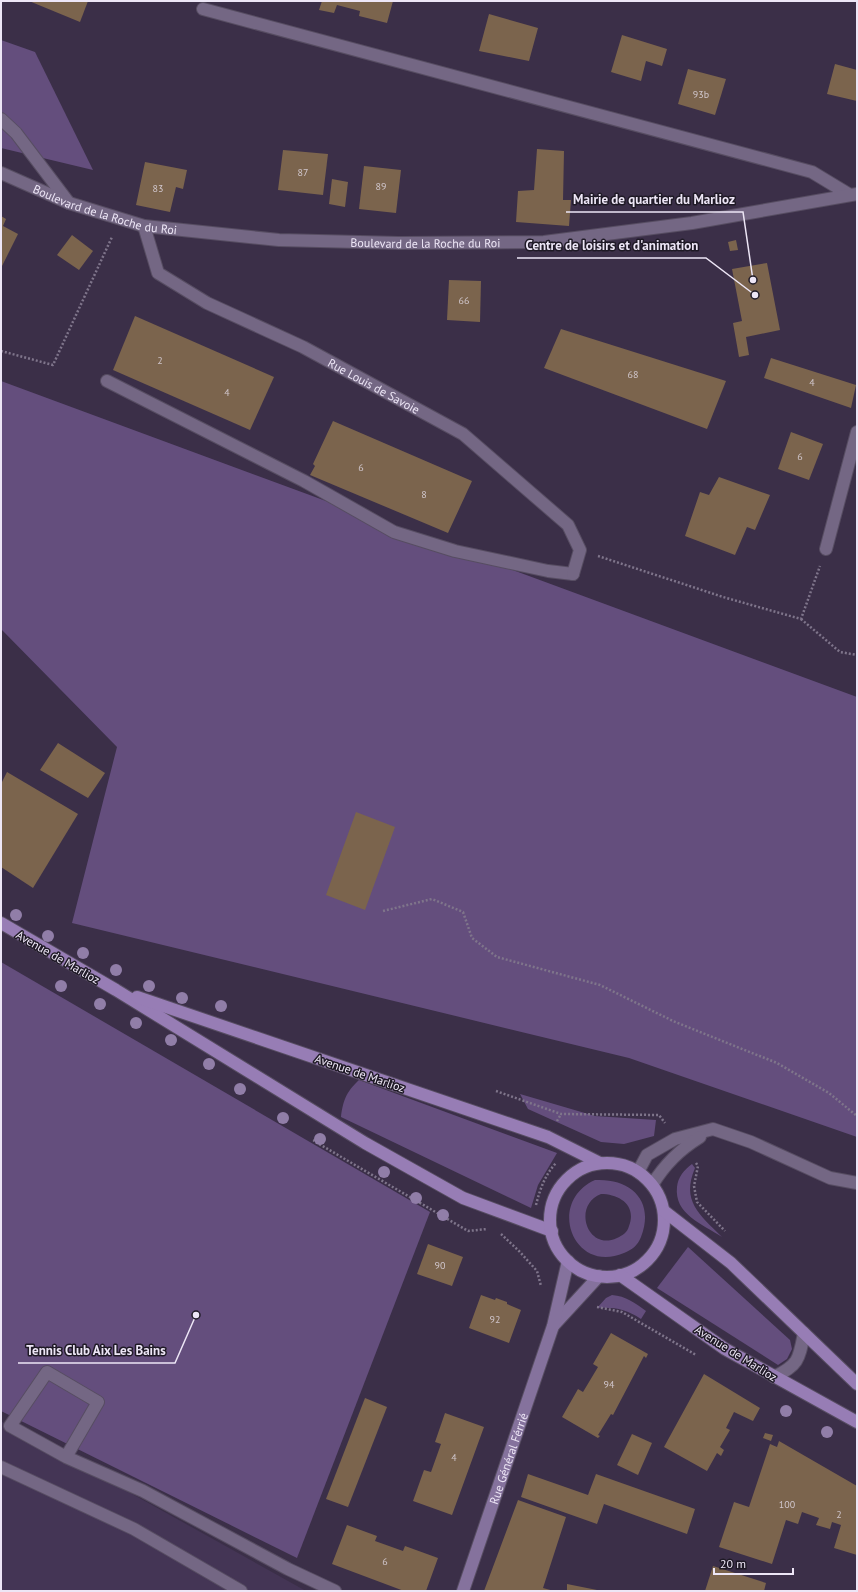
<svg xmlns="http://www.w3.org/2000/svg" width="858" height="1592" font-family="'PT Sans',sans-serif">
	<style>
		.built { fill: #443555 }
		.green { fill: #644e7d; fill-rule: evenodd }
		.building { fill: #7b644d }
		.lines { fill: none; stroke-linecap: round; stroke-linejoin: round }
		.service-casing { stroke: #574d62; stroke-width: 14 }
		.minor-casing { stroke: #574d62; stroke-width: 14 }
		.tertiary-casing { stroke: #574d62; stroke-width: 14 }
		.secondary-casing { stroke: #574d62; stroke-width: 14 }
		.primary-casing { stroke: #574d62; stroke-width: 14 }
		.path { stroke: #7f758b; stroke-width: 2.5; stroke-dasharray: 2 2; stroke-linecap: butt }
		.service { stroke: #746784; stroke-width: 12 }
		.minor { stroke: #746784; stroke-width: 12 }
		.tertiary { stroke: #746784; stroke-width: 12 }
		.secondary { stroke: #85729d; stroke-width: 12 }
		.primary { stroke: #977db5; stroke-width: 12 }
		.tree { fill: #917ea8 }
		.labels { text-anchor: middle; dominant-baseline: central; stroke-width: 3; stroke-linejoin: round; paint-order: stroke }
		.number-label { font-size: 10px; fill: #d0c6cc }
		.street-label { font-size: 12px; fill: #ede6f6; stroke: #1f1a26 }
		.leader { fill: none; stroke: #ede6f6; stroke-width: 1.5 }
		.callout-dot { fill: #ede6f6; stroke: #1f1a26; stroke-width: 1.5 }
		.callout-label { font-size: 13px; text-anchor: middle; font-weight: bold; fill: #ede6f6; stroke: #1f1a26; stroke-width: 3; stroke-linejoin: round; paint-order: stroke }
	</style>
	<rect width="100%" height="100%" fill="#3b2f48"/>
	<!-- built -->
	<path class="built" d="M1,1421L66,1457L306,1591H1Z"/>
	<!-- green -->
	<g class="green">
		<path d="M1,40L35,52L93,170L1,148Z"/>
		<path d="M1,381L857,697V1137L629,1058L72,923L117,747L1,629Z"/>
		<path d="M1,962L430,1212L297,1558L1,1411Z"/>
		<path d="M359,1080L557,1153L538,1185L531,1208L341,1117C343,1101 346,1092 359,1080Z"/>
		<path d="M520,1094L595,1116L656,1120L654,1136L624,1144L601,1142L528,1109Z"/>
		<path d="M692,1164L695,1168C681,1201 699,1214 722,1237C702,1224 674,1214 677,1187C678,1177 684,1170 692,1164Z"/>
		<path d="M595,1180C631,1178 655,1201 641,1237C638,1245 632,1250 624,1253C573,1275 546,1202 595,1180ZM601,1194C619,1194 637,1205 629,1226C627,1233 623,1235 617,1238C587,1252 572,1205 601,1194Z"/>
		<path d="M688,1247L790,1340L792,1349L787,1359L778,1365L657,1288Z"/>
		<path d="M612,1295C626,1296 635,1303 646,1311L641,1319C626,1309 615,1307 597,1308L606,1298Z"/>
	</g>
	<!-- building -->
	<g class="building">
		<path d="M29,1H88L80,22Z"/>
		<path d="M322,1H393L387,23L359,16L360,11L337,5L334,13L319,10Z"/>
		<path d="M489,14L538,28L529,61L479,51Z"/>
		<path d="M622,35L667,49L662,66L646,61L641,81L611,72Z"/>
		<path d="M835,64L857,70V101L827,94Z"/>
		<path d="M688,69L726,79L715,115L678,104Z"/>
		<path d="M537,149L564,151L563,200H571L569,226L516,222L518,191L534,190Z"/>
		<path d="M283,150L328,154L323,195L278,190Z"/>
		<path d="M145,162L187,170L183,189L176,187L170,212L136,205Z"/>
		<path d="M364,166L401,170L396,213L359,209Z"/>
		<path d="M332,179L348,182L345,207L329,204Z"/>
		<path d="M1,216L6,219L3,226L18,234L1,268Z"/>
		<path d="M72,235L93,251L79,270L57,255Z"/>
		<path d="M736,240L738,250L730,251L728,242Z"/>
		<path d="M767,263L780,330L746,337L749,355L739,357L733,323L742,321L732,269Z"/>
		<path d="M449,280L481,281L480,322L447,320Z"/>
		<path d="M135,316L274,377L250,430L113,370Z"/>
		<path d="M561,329L726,381L707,429L544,368Z"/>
		<path d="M771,358L856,385L851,408L764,378Z"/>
		<path d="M333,421L472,481L448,533L310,475L315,466L313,464Z"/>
		<path d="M791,432L823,444L809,480L778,469Z"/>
		<path d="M719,477L770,495L755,530L747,527L735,555L685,536L700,492L709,495Z"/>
		<path d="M58,743L105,773L88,798L40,770Z"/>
		<path d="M7,772L78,814L33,888L1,867V784Z"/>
		<path d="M356,812L395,827L365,910L326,895Z"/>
		<path d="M428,1244L463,1257L452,1286L417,1274Z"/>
		<path d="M481,1295L495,1300L496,1298L507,1302V1304L521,1310L509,1343L469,1328Z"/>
		<path d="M611,1333L648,1354L646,1358L644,1356L613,1415L611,1414L598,1435L600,1436L598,1438L562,1417L578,1389L583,1392L598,1367L593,1364Z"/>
		<path d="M704,1374L760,1408L753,1421L734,1412L726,1428L730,1430L720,1447L724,1450L721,1456L717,1453L707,1471L664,1447Z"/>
		<path d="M365,1398L387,1407L348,1507L326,1499Z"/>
		<path d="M445,1413L484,1427L452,1515L413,1501L424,1470L431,1472L441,1444L435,1442Z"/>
		<path d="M765,1433L773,1435L771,1441L763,1438Z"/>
		<path d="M632,1434L652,1443L638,1475L617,1465Z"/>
		<path d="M779,1441L857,1486V1555L834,1548L841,1525L832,1522L830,1529L816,1525L819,1518L802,1512L798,1524L786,1520L772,1564L719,1547L734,1502L749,1507L770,1444L777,1447Z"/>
		<path d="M528,1474L588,1495L596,1474L695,1509L687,1534L604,1504L597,1524L521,1497Z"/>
		<path d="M518,1500L566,1517L543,1588L554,1591H484Z"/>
		<path d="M347,1525L377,1536L375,1541L403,1551L405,1546L438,1558L426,1591H404L332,1564Z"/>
		<path d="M713,1566L766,1583L764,1591H705Z"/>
		<path d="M567,1584L597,1590V1591H567Z"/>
	</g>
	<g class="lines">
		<!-- service casing -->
		<g class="service-casing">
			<g id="service">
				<path d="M107,381L304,481L394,532L455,551L548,571L573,574"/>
				<path d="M638,1172L647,1155L675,1139L713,1129L751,1142L830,1178L857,1183"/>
				<path d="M652,1185C665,1164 679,1150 700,1137"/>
				<path d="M774,1377C799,1365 799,1359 804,1333"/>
				<path d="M1,1467L134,1529L241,1591"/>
			</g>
		</g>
		<!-- minor casing -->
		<g class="minor-casing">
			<g id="minor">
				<path d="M203,9L812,172L850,195"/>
				<path d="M1,119L16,133L69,203"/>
				<path id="s1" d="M144,226L158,273L207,303L303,347L463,434L568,525L580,550L573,574"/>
				<path d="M826,549L857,432"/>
				<path d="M66,1457L98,1402L47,1372L10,1426L66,1457L143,1491L288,1569L335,1591"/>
			</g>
		</g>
		<!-- tertiary casing -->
		<g class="tertiary-casing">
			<g id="tertiary">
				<path id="s2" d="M1,173L69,203L144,226L279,240L399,243L544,242L692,223L857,194"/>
			</g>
		</g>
		<!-- secondary casing -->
		<g class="secondary-casing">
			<g id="secondary">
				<path d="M554,1325L599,1276"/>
				<path id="s3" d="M463,1591L553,1326L568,1261"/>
			</g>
		</g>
		<!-- primary casing -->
		<g class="primary-casing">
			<g id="primary">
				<path d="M1,923L116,990L365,1143L463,1198L552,1231"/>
				<path d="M137,997L548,1137L600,1163"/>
				<circle cx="607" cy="1220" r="57"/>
				<path d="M664,1211L731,1263L857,1384"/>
				<path d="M620,1275L725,1349L857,1422"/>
			</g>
		</g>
		<!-- path -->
		<g class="path">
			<path d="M1,351L53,365L112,237"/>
			<path d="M598,556L723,597L801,619L820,566"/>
			<path d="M801,619L840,652L857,655"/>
			<path d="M383,911L432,899L463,912L472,938L497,957L600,985L673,1021L777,1063L829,1093L857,1116"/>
			<path d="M496,1091L561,1114L659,1115L665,1123"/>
			<path d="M557,1121L561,1114"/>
			<path d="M317,1136L314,1141L468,1231L487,1229"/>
			<path d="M696,1163L698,1166L694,1186L697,1202L725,1231"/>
			<path d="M536,1205C540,1189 545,1175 556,1163"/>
			<path d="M501,1234L520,1252L537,1271L541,1286"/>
			<path d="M597,1307L622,1312L696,1355"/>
		</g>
		<!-- service -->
		<use href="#service" class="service"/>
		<!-- minor -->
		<use href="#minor" class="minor"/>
		<!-- tertiary -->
		<use href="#tertiary" class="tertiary"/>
		<!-- secondary -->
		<use href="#secondary" class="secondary"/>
		<!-- primary -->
		<use href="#primary" class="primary"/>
	</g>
	<!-- trees -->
	<g class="tree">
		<circle cx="16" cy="915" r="6"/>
		<circle cx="48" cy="936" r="6"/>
		<circle cx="83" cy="953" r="6"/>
		<circle cx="116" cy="970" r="6"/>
		<circle cx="61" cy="986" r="6"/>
		<circle cx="149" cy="986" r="6"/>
		<circle cx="182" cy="998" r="6"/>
		<circle cx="100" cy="1004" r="6"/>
		<circle cx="221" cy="1006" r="6"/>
		<circle cx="136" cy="1023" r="6"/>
		<circle cx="171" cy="1040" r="6"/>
		<circle cx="209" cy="1064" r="6"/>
		<circle cx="240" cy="1089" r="6"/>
		<circle cx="283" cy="1118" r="6"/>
		<circle cx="320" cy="1139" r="6"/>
		<circle cx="384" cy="1172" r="6"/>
		<circle cx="416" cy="1198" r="6"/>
		<circle cx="443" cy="1215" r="6"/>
		<circle cx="786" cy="1411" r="6"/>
		<circle cx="827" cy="1432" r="6"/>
	</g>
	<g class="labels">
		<!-- number labels -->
		<g class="number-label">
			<text x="701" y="94">93b</text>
			<text x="303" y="172">87</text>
			<text x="381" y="186">89</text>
			<text x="158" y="188">83</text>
			<text x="464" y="300">66</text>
			<text x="160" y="360">2</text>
			<text x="633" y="374">68</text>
			<text x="812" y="382">4</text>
			<text x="227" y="392">4</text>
			<text x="800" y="456">6</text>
			<text x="361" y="467">6</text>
			<text x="424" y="494">8</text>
			<text x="440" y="1265">90</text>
			<text x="495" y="1319">92</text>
			<text x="609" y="1384">94</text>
			<text x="454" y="1457">4</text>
			<text x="787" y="1504">100</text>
			<text x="839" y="1514">2</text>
			<text x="385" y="1561">6</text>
		</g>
		<!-- street labels -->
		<g class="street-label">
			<text stroke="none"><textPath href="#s2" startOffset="111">Boulevard de la Roche du Roi</textPath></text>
			<text stroke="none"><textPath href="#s2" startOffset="435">Boulevard de la Roche du Roi</textPath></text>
			<text stroke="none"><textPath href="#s1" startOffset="293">Rue Louis de Savoie</textPath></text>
			<text transform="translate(58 957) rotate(30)">Avenue de Marlioz</text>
			<text transform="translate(360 1073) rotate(19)">Avenue de Marlioz</text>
			<text transform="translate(736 1353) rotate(32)">Avenue de Marlioz</text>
			<text stroke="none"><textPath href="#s3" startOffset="140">Rue Général Férrié</textPath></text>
		</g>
	</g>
	<!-- callouts -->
	<path class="leader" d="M753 280L743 212H566M755 295L706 258H517M196 1315L175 1363H18"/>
	<g class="callout-dot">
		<circle cx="753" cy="280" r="4"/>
		<circle cx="755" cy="295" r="4"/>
		<circle cx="196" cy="1315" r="4"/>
	</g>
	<g class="callout-label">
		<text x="654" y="204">Mairie de quartier du Marlioz</text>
		<text x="612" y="250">Centre de loisirs et d'animation</text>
		<text x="96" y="1355">Tennis Club Aix Les Bains</text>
	</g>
	<!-- border -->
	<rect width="858" height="1592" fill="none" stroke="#ede6f6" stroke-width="4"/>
	<!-- scale -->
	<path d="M714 1568v6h79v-6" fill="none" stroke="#ede6f6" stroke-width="2"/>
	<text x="720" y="1568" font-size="12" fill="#ede6f6" stroke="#1f1a26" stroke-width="3" paint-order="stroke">20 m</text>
</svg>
